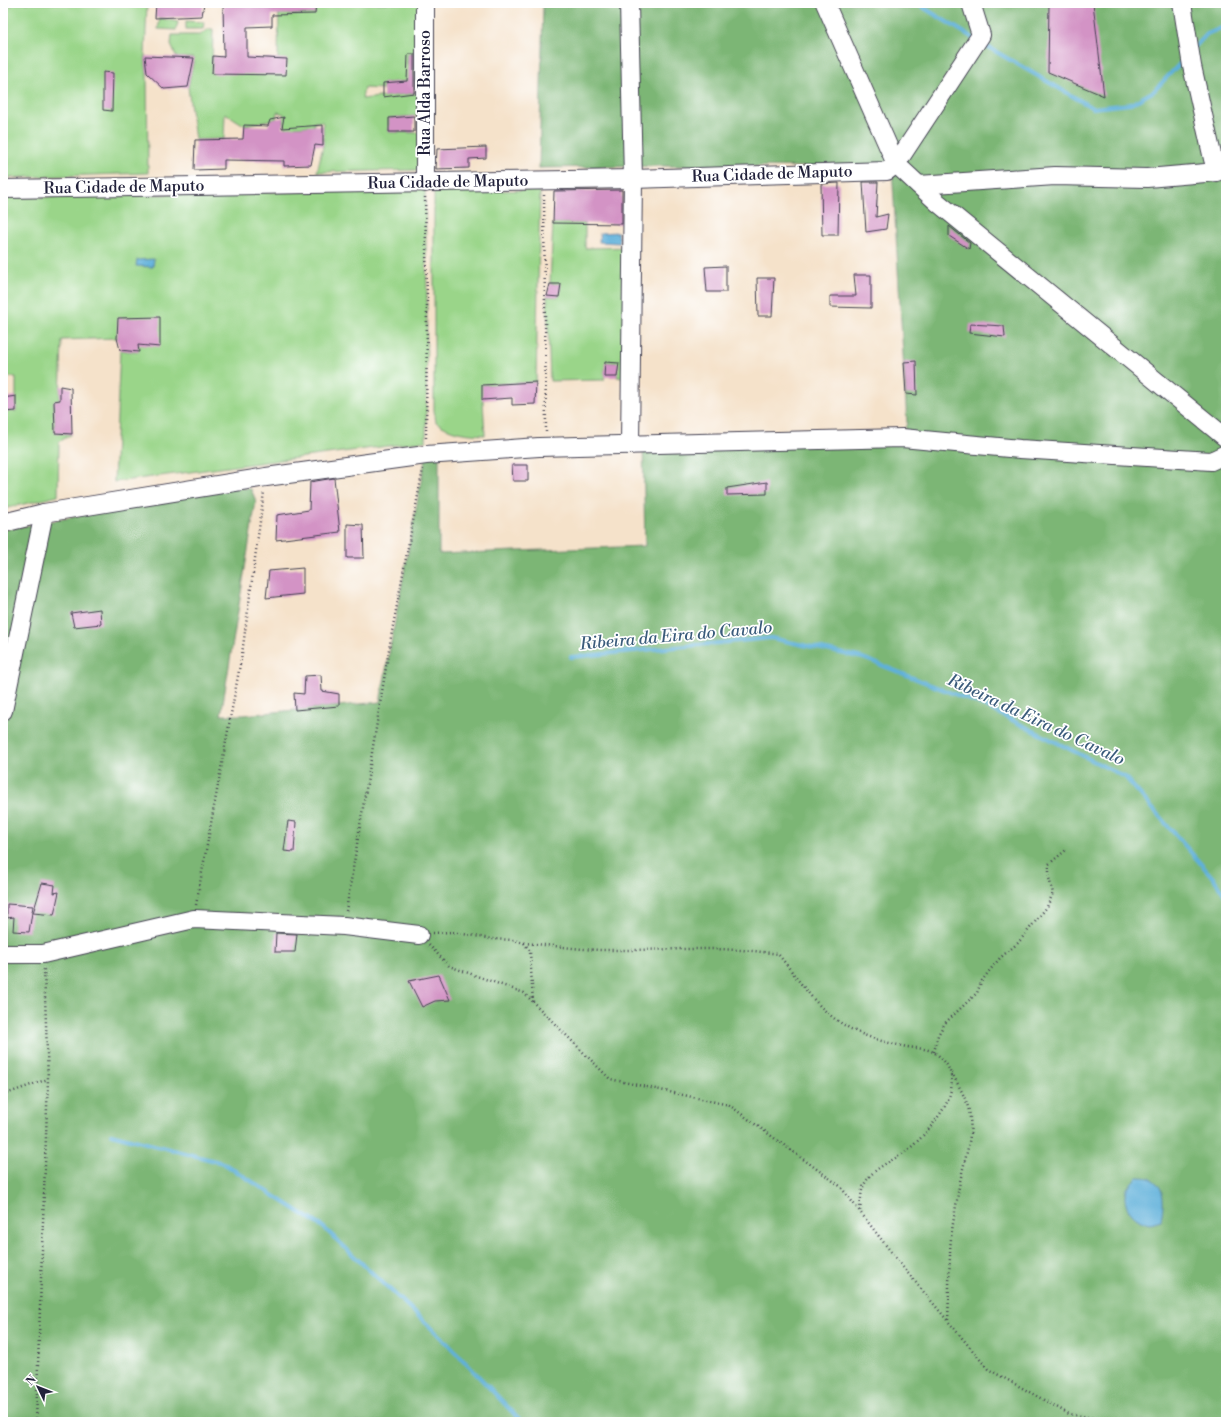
<svg xmlns="http://www.w3.org/2000/svg" width="1229" height="1425" font-family="'Libre Bodoni',serif">
	<style>
		.green { fill: #9ad589; stroke: #5e7c62 }
		.forest { fill: #7bb675; stroke: #4e6c58 }
		.water { fill: #5eb0da; stroke: #40698a }
		.lines { fill: none; stroke-linecap: round; stroke-linejoin: round }
		.stream { stroke: #5eb0da; stroke-width: 4 }
		.building { fill: #d393c5 }
		.minor-casing { stroke: #423f50; stroke-width: 20 }
		.path { stroke: #423f50; stroke-width: 2.5; stroke-dasharray: 1 3; stroke-linecap: butt }
		.minor { stroke: #fff; stroke-width: 18 }
		.labels { text-anchor: middle; dominant-baseline: central; stroke-width: 3.5; stroke-linejoin: round; paint-order: stroke }
		.street-label { font-size: 16px; fill: #22223b; stroke: #fff }
		.water-label { font-size: 17px; font-style: italic; fill: #3a5b7b; stroke: #fff }
	</style>
	<rect width="100%" height="100%" fill="#fff"/>
	<filter id="ink" filterUnits="userSpaceOnUse"><feTurbulence type="fractalNoise" baseFrequency=".025" numOctaves="2"/><feDisplacementMap in="SourceGraphic" scale="8" xChannelSelector="R" yChannelSelector="G"/><feConvolveMatrix kernelMatrix="1 2 1 2 8 2 1 2 1" color-interpolation-filters="sRGB"/></filter>
	<filter id="wash" filterUnits="userSpaceOnUse"><feTurbulence type="fractalNoise" baseFrequency=".012" numOctaves="4" result="noise"/><feDisplacementMap in="SourceGraphic" scale="16" xChannelSelector="R" yChannelSelector="G"/><feGaussianBlur stdDeviation="0.9" result="paint"/><feColorMatrix in="noise" values="0 0 0 0 0 0 0 0 0 0 0 0 0 0 0 0 0 1.4 0 .05"/><feComposite in="paint" operator="in"/></filter>
	<g filter="url(#wash)">
		<rect width="100%" height="100%" fill="#f5e2ca"/>
		<!-- green -->
		<g class="green">
			<path d="M12,3H147L145,56L147,73L148,173L3,178V5L12,6Z"/>
			<path d="M279,3L289,15L315,14L316,3H425V53L408,54L407,64L425,62V80L383,83V89L364,88L362,99L424,92L417,116L389,118V132L424,133L420,170L317,172L323,146V122H314V132L310,131L308,126L295,127V133L287,132L283,120L284,114L277,112L276,119L244,125L225,113L224,139L195,140L188,87L194,58H177L171,45L172,35H200L208,29H213L212,74L278,59Z"/>
			<path d="M160,18L178,22L176,30L158,29Z"/>
			<path d="M186,21L204,22L203,29H186Z"/>
			<path d="M425,189L427,299L426,441L114,482L120,350L138,352V345L117,338L62,340L60,400L54,402L55,433L72,434L59,442L58,496L3,509V412L16,411V377H3V198Z"/>
			<path d="M540,190L536,382L482,385L485,435C466,434 451,433 436,422L434,410V192Z"/>
			<path d="M553,223H585V248L632,247L631,380L617,377L618,363L606,362L604,380L550,381L547,296L559,297L561,284H550Z"/>
		</g>
		<!-- forest -->
		<path class="forest" d="M543,3H1226V1422H3V530L235,487L251,489L256,501L221,715H243L380,702L426,455L439,454V554L645,546L643,445L901,438L907,423L892,167L663,166L539,168Z"/>
		<!-- water -->
		<g class="water">
			<path d="M618,232L620,243L599,242L600,233Z"/>
			<path d="M154,259L153,267L136,266L137,260Z"/>
			<path d="M1137,1177C1142,1177 1149,1177 1153,1180C1167,1190 1163,1206 1161,1221C1157,1222 1152,1224 1149,1224C1136,1221 1126,1211 1125,1198C1124,1189 1132,1182 1137,1177Z"/>
		</g>
		<g class="lines">
			<!-- stream -->
			<g class="stream">
				<path d="M916,3L973,38"/>
				<path d="M981,43L1093,108L1131,104L1154,91L1185,58"/>
				<path d="M1195,47L1207,34L1226,26"/>
				<path d="M571,657L771,638L863,658L982,705L1125,777L1215,880L1226,897"/>
				<path d="M111,1134L223,1163L323,1227L443,1339L522,1422"/>
			</g>
		</g>
		<g id="blocks">
			<!-- building -->
			<g class="building">
				<path d="M156,3H204L202,16L155,18Z"/>
				<path d="M223,3H316L315,14L272,15V26L247,27V57L287,59L286,75L212,74L213,56L224,57Z"/>
				<path d="M1049,3H1093L1104,96L1048,72Z"/>
				<path d="M408,54H414V93L383,97V83L407,81Z"/>
				<path d="M145,56L194,58L188,87L164,89L147,73Z"/>
				<path d="M103,72L113,73L112,111L103,110Z"/>
				<path d="M414,116V132H389V118Z"/>
				<path d="M284,117L282,128L323,125V146L315,145L311,165L284,166V161L224,160V169L194,170L195,140L243,139L244,125L268,126L270,120Z"/>
				<path d="M486,147V158L469,159V168L436,169L437,149Z"/>
				<path d="M863,182H878L876,217L888,214L886,229L866,232Z"/>
				<path d="M839,183L838,235H822L821,184Z"/>
				<path d="M622,190V224L553,223L554,191Z"/>
				<path d="M949,226L970,243L969,249L949,236Z"/>
				<path d="M726,266V292H707L705,267Z"/>
				<path d="M854,275H871V308L830,307V296H856Z"/>
				<path d="M757,278H774L772,316H758Z"/>
				<path d="M550,284H561L559,297L547,296Z"/>
				<path d="M160,317V347L138,345L139,352L120,350L117,338L118,318Z"/>
				<path d="M970,324L1004,326L1005,337L969,333Z"/>
				<path d="M916,361L917,395L906,394L904,362Z"/>
				<path d="M605,362L619,363L617,377H604Z"/>
				<path d="M536,382L535,404L512,405V398L482,400V385Z"/>
				<path d="M60,386L71,388L72,434L55,433L54,401L60,400Z"/>
				<path d="M16,396V411L3,412V398Z"/>
				<path d="M512,465H528V481H513Z"/>
				<path d="M334,478L340,532L276,540L277,515L309,510L310,482Z"/>
				<path d="M767,482V494L727,495V488Z"/>
				<path d="M347,524L363,525L364,558H347Z"/>
				<path d="M303,568V594L266,598L269,571Z"/>
				<path d="M100,609L101,624L74,627L71,613Z"/>
				<path d="M321,675L322,691L339,694V706L295,710L294,693L304,694L305,676Z"/>
				<path d="M288,821L296,822L294,852L284,851Z"/>
				<path d="M42,883L55,885L54,893L59,892L54,915L33,913Z"/>
				<path d="M7,904L33,906L29,932L13,931L14,917L7,918Z"/>
				<path d="M276,933L297,934L295,952H275Z"/>
				<path d="M439,975L450,1000L435,1001L422,1007L409,981Z"/>
			</g>
		</g>
	</g>
	<g filter="url(#ink)">
		<use href="#blocks" fill-opacity="0" stroke="#423f50" stroke-width="1"/>
		<g class="lines">
			<!-- minor casing -->
			<g class="minor-casing">
				<g id="minor">
					<path d="M629,3L633,179L630,445"/>
					<path d="M825,3L896,164L937,202L1226,438"/>
					<path d="M425,183V3"/>
					<path d="M919,185L1055,176L1147,178L1217,172L1213,159L1192,66L1182,3"/>
					<path d="M3,189L633,179L887,171L896,164L981,35L971,3"/>
					<path d="M3,523L44,513L266,477L426,455L539,447L902,438L1020,449L1211,461L1226,454"/>
					<path d="M3,711L44,513"/>
					<path d="M3,954H43L194,919L344,926L419,935"/>
				</g>
			</g>
			<!-- path -->
			<g class="path">
				<path d="M544,195L546,432"/>
				<path d="M425,197L427,299L426,440"/>
				<path d="M196,905L242,654L264,492"/>
				<path d="M346,911L392,631L423,469"/>
				<path d="M433,933L452,932L492,939L514,940L524,943L530,951L533,1003"/>
				<path d="M524,943C549,945 574,949 600,950C659,951 719,945 778,954C798,978 814,1006 841,1023C859,1035 882,1042 903,1046C913,1049 926,1047 935,1053C957,1068 955,1091 942,1111C933,1125 923,1137 910,1148C895,1161 873,1166 864,1185C860,1192 861,1204 860,1212"/>
				<path d="M429,945L449,966L524,993L610,1079L729,1105L840,1186L902,1266L988,1369L1069,1414L1118,1422"/>
				<path d="M934,1052L938,1035L945,1023L977,993L981,982L990,970L1000,958L1018,943L1047,907L1053,893L1049,878V864L1066,850"/>
				<path d="M3,1095L48,1079"/>
				<path d="M948,1320C949,1299 949,1278 950,1256C950,1235 955,1214 958,1193C961,1169 973,1142 970,1118C969,1102 959,1087 952,1073"/>
				<path d="M36,1422L48,1079L44,969"/>
			</g>
			<!-- minor -->
			<use href="#minor" class="minor"/>
		</g>
	</g>
	<g class="labels">
		<!-- street labels -->
		<g class="street-label">
			<text transform="translate(425 93) rotate(-90)">Rua Alda Barroso</text>
			<text transform="translate(772 174) rotate(-2)">Rua Cidade de Maputo</text>
			<text transform="translate(448 182) rotate(-1)">Rua Cidade de Maputo</text>
			<text transform="translate(124 187) rotate(-1)">Rua Cidade de Maputo</text>
		</g>
		<!-- water labels -->
		<g class="water-label">
			<text transform="translate(676 636) rotate(-5)">Ribeira da Eira do Cavalo</text>
			<text transform="translate(1036 720) rotate(25)">Ribeira da Eira do Cavalo</text>
		</g>
	</g>
	<!-- margin -->
	<rect width="1229" height="1425" fill="none" stroke="#fff" stroke-width="16"/>
	<!-- north arrow -->
	<g transform="translate(38 1387) rotate(313)" stroke="#ffffff" stroke-width="3" paint-order="stroke">
	<path d="M0-3L7 15L0 10L-7 15Z" fill="#22223b"/>
	<text y="-6" font-size="11" font-weight="bold" text-anchor="middle" fill="#22223b">N</text>
	</g>
</svg>
